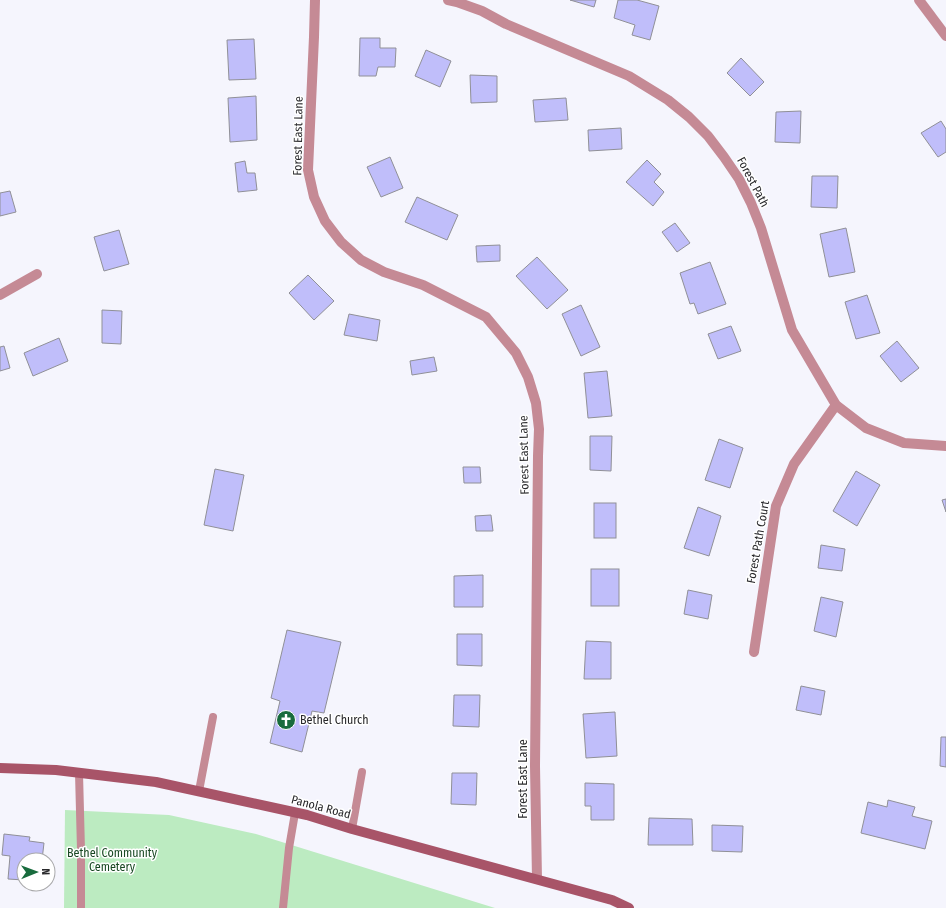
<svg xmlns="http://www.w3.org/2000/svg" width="946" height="908" font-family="'Fira Sans Condensed',sans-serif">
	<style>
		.green { fill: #bcebc1 }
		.building { fill: #c0befa; stroke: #909097 }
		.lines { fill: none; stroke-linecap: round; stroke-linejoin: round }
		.service { stroke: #c58a95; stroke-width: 8 }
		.minor { stroke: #c58a95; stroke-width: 10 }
		.secondary { stroke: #a85468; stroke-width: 10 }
		.labels { text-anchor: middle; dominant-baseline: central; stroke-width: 3; stroke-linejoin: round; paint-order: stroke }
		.street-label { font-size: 12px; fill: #29292c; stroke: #fff }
		.poi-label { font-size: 12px; fill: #29292c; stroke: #fff; text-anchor: start }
		.park-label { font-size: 12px; fill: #194823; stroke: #fff }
	</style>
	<rect width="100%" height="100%" fill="#f5f5fd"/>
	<!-- green -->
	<path class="green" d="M65,810L169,815L256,834L495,908H64Z"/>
	<!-- building -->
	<g class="building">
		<path d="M570,0H596L594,7Z"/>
		<path d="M618,0H637L659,6L650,40L632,35L635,25L614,18Z"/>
		<path d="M360,38H380V48H396L395,67H378L376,76H359Z"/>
		<path d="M254,39L256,79L229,80L227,40Z"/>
		<path d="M426,50L451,61L440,87L415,76Z"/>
		<path d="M741,58L764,82L750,96L727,73Z"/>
		<path d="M470,75L497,76V102L471,103Z"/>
		<path d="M256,96L257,140L230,142L228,98Z"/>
		<path d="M566,98L568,120L535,122L533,100Z"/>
		<path d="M801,111L800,143L775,142L776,112Z"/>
		<path d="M941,121L946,129V152L938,157L921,133Z"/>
		<path d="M621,128L622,149L589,151L588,130Z"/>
		<path d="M390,157L403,188L381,197L367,167Z"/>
		<path d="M647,160L661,174L654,182L664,192L653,206L626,182Z"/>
		<path d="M245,161L247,173H255L257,190L238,192L235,163Z"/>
		<path d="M812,176H838L837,208L811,207Z"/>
		<path d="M10,191L16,212L0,216V193Z"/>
		<path d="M417,197L458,215L447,240L405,222Z"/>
		<path d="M675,223L690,243L677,252L662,232Z"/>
		<path d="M846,228L855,272L829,277L820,234Z"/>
		<path d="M119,230L129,264L104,271L94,237Z"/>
		<path d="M500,245V261L477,262L476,246Z"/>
		<path d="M537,257L568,290L547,309L516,276Z"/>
		<path d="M710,262L726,304L698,314L694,303L690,304L680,273Z"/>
		<path d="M308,275L334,301L314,320L289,293Z"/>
		<path d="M867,295L880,333L856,339L845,302Z"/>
		<path d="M581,305L600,347L581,356L562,314Z"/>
		<path d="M102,310L122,311L121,344L102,343Z"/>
		<path d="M349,314L380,320L377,341L344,335Z"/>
		<path d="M731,326L741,351L718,359L708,334Z"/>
		<path d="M59,338L68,361L33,376L24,353Z"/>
		<path d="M897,341L919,368L901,382L880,356Z"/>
		<path d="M4,346L10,368L0,371V347Z"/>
		<path d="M434,357L437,371L412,375L410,361Z"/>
		<path d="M607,371L612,416L588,418L584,373Z"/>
		<path d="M590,436H612L611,471L590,470Z"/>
		<path d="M719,439L743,448L730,488L705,480Z"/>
		<path d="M463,467H480L481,483H464Z"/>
		<path d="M215,469L244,475L233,531L204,525Z"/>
		<path d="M856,471L880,485L857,526L833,511Z"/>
		<path d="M946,499V512L942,500Z"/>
		<rect x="594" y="503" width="22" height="35"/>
		<path d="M698,507L721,516L709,556L684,548Z"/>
		<path d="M491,515L493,531H476L475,516Z"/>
		<path d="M821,545L845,549L842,571L818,568Z"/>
		<rect x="591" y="569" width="28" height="37"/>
		<path d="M483,575V607H454V576Z"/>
		<path d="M688,590L712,595L708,619L684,614Z"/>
		<path d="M821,597L843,602L836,637L814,631Z"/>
		<path d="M287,630L341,642L324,713L312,711L302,752L270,743L280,701L271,698Z"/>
		<path d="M457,634H482V666L457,665Z"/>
		<path d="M586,641L611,642V679H584Z"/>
		<path d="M801,686L825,691L821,715L796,710Z"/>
		<path d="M454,695H480L479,727L453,726Z"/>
		<path d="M615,712L617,756L586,758L583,714Z"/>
		<path d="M941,737H946V767L940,766Z"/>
		<path d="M452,773H477L476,805L451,804Z"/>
		<path d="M585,783L614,784V820H591V806H585Z"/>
		<path d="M888,800L915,807L912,816L932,821L925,849L861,833L868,802L887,807Z"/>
		<path d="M649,818L692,819L693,845H648Z"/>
		<path d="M712,825L743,826L742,852L712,851Z"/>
		<path d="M4,834L30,837L29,841L44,843L42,860H24V880L8,879L10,856L2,855Z"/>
	</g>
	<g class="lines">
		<!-- service -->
		<g class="service">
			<path d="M79,773L81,850V908"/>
			<path d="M199,791L213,717"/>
			<path d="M352,829L362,772"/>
			<path d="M283,908L289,848L295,813"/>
		</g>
		<!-- minor -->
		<g class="minor">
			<path d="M315,0L314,37L308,170L314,197L325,221L341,242L361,260L384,272L423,285L486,317L516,353L528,377L536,403L539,429L538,456L535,766L537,879"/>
			<path d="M448,0L457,2L482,11L506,24L629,76L668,100L689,117L708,136L724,157L739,179L751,203L761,228L792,330L836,405L866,428L904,443L946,446"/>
			<path d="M919,0L946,36"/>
			<path d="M0,295L37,274"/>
			<path d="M754,652L776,506L794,464L836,405"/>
		</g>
		<!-- secondary -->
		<path class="secondary" d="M0,768L56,770L156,782L307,815L352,829L612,900L629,908"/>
	</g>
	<!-- icons -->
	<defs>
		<g id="church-disc" transform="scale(1)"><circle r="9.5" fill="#186b3d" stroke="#fff"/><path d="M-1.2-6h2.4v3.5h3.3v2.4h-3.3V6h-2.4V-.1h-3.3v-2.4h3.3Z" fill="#fff"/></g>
	</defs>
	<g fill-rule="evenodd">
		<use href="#church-disc" x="286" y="720"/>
	</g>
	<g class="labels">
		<!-- street labels -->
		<g class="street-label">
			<text transform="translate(298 136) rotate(-89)">Forest East Lane</text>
			<text transform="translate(753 182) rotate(62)">Forest Path</text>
			<text transform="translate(524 455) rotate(-91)">Forest East Lane</text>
			<text transform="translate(758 542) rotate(-80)">Forest Path Court</text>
			<text transform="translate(523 779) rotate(-90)">Forest East Lane</text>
			<text transform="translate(321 807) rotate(15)">Panola Road</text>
		</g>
		<!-- poi labels -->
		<g class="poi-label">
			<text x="300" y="720">Bethel Church</text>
		</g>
		<!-- park labels -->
		<g class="park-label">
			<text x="112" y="853">Bethel Community<tspan x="112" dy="14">Cemetery</tspan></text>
		</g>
	</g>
	<!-- north arrow -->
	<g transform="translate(36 872) rotate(89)"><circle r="19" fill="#ffffff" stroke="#a9a9ab"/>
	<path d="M0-3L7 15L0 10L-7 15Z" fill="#186b3d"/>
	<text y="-6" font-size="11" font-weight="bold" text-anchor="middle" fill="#29292c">N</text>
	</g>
</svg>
